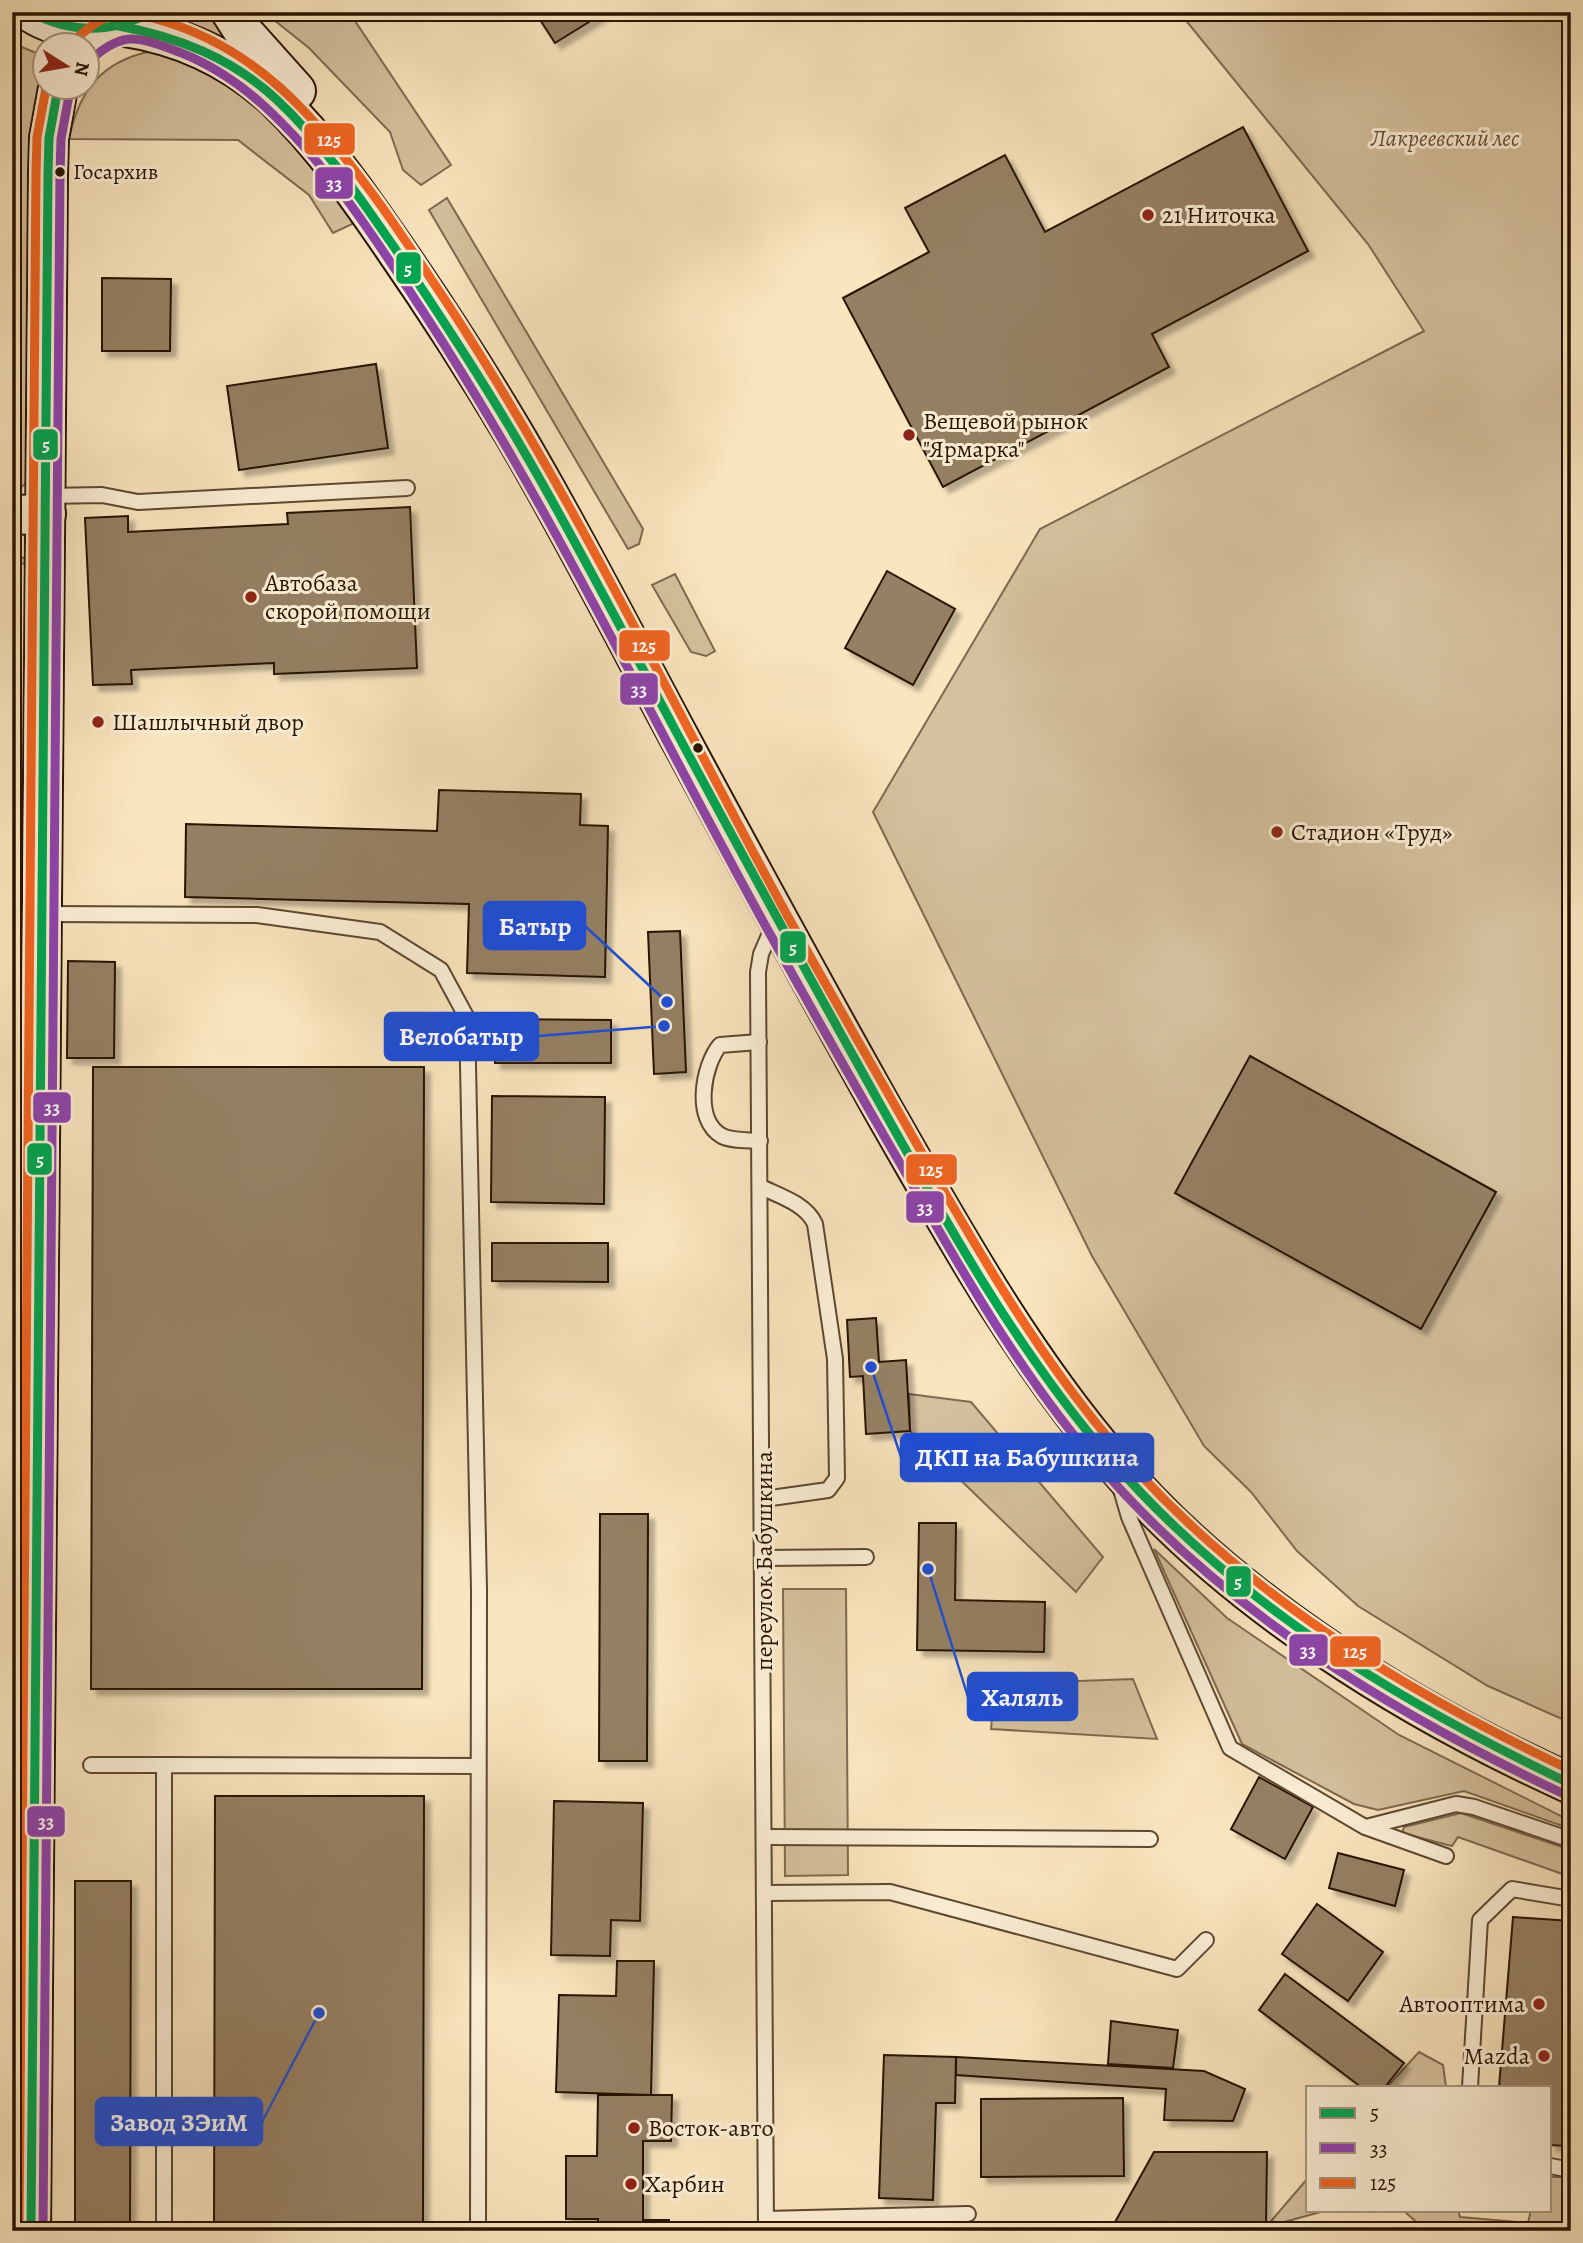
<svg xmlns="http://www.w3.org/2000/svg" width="1583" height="2243" font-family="Alegreya,serif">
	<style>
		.green { fill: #d5c19e; stroke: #7e6a4f; stroke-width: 2 }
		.building { fill: #958063; stroke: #281300; stroke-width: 2; filter: url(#shadow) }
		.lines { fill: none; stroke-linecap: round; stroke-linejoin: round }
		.lane-casing { stroke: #5c4830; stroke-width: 18 }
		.secondary-casing { stroke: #281300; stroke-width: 42 }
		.lane { stroke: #fbeed5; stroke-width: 14 }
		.secondary { stroke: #fbeed5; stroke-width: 38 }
		.bus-1-casing { stroke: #fbeed5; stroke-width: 14 }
		.bus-2-casing { stroke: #fbeed5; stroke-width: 14 }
		.bus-3-casing { stroke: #fbeed5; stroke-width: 14 }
		.bus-1 { stroke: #00a651; stroke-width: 9 }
		.bus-2 { stroke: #8e44ad; stroke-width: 9 }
		.bus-3 { stroke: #f26522; stroke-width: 9 }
		.bus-dot { fill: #281300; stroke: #fbeed5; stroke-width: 2.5 }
		.poi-dot { fill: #8f2418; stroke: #fbeed5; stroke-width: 2.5 }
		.labels { text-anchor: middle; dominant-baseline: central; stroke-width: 6; stroke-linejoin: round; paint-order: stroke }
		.bus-label { font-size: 22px; fill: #281300; stroke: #fbeed5; text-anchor: start }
		.park-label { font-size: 24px; font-style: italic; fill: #655037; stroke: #fbeed5 }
		.poi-label { font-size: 24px; fill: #281300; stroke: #fbeed5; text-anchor: start }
		.street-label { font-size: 24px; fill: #281300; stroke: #fbeed5 }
		.leader { fill: none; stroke: #1d4ed8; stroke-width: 2.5 }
		.callout-dot { fill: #1d4ed8; stroke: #fbeed5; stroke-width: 2.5 }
		.callout { fill: #1d4ed8; stroke: #1d4ed8; stroke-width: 2.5 }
		.callout-label { font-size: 26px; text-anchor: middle; font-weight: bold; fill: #fff }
		.line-badge { stroke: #fbeed5; stroke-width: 2.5 }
		.badge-label { font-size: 19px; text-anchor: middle; font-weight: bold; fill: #fff }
	</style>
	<defs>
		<filter id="shadow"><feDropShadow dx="6" dy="6" stdDeviation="2" flood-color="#0004"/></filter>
	</defs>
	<rect width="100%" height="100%" fill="#f9e5be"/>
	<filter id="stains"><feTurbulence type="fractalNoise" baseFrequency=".00286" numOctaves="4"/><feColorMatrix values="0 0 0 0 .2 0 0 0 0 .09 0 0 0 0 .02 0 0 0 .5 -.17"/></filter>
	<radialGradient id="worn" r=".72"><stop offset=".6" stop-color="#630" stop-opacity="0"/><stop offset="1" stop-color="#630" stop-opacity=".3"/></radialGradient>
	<!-- green -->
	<g class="green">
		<path d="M182,12H207L228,39L176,19Z"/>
		<path d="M264,12H349L451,165L421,185L403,170L390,132L309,48Z"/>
		<path d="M1179,12H1571V1723L1488,1686L1358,1606L1297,1551L1251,1492L1204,1446L1092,1256L873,812L1040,529L1424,331L1368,244Z"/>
		<path d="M12,43L46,57C45,89 34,108 29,140L31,471C28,482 24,489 12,489Z"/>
		<path d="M152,51L178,54L245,85L361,220L333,233L309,195L238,140L69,139C79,90 102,61 152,51Z"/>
		<path d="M447,198L643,529L639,544L628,549L429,210Z"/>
		<path d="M12,553L28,560L15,569L16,769L33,776L28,894L12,899Z"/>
		<path d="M675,574L715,651L706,656L691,652L652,585Z"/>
		<path d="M12,934L25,939L12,2231Z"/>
		<path d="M909,1394L971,1402L1103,1557L1076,1592L910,1431Z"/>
		<path d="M1154,1549L1227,1618L1399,1735L1571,1821V1829L1464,1791L1378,1810L1354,1804L1242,1744Z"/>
		<path d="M783,1589H846L848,1875L785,1876Z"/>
		<path d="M1133,1679L1157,1739L991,1729L995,1684Z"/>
		<path d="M1461,1813L1571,1850V1877L1458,1837L1452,1846L1402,1833L1404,1827Z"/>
		<path d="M1419,2052L1443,2065L1446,2087H1387Z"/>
		<path d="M1550,2177H1571V2231H1426L1403,2210H1458L1460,2217L1528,2223L1531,2210H1550Z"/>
		<path d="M1308,2178V2210H1328L1266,2227Z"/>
	</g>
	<!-- building -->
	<g class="building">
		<path d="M535,12H605L555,43Z"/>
		<path d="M1243,127L1308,251L1152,334L1169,367L943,487L843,298L929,252L905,208L1005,155L1045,232Z"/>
		<path d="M102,278L171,279L170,351H102Z"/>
		<path d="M376,364L388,448L239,470L227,386Z"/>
		<path d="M410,507L417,668L274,674V663L131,670L132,684L93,685L85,518L128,516V532L288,524L287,513Z"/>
		<path d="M887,571L955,609L913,685L845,648Z"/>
		<path d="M439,790L581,794L580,825L608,826L605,977L467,973L469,904L185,897L186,824L437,831Z"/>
		<path d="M680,931L686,1072L654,1074L648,932Z"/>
		<path d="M68,961L115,962L114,1058H67Z"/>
		<path d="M496,1019L611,1020V1063H495Z"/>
		<path d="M1250,1056L1496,1192L1421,1329L1175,1193Z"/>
		<path d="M93,1067H424L422,1689H91Z"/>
		<path d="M492,1096L605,1097L604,1204L491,1202Z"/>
		<path d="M492,1243H608V1282L492,1281Z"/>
		<path d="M876,1318L879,1362L906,1360L910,1431L866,1434L863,1376L850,1377L847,1320Z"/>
		<path d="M600,1514H648L647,1761H599Z"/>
		<path d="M919,1523H956L955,1600L1045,1602L1044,1652L917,1650Z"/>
		<path d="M1259,1777L1313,1807L1285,1859L1231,1829Z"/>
		<path d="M215,1796H424L423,2231H214Z"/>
		<path d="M554,1801L643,1803L640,1921L611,1920L610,1956L551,1955Z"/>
		<path d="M1338,1853L1404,1870L1395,1906L1329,1888Z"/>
		<path d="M75,1881H131L130,2231H75Z"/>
		<path d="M1317,1904L1383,1952L1348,2001L1282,1954Z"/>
		<path d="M1513,1917L1571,1921V2144L1566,2146L1550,2145V2087H1499Z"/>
		<path d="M617,1961H654L651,2095L556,2092L559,1995L616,1996Z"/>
		<path d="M1285,1974L1404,2063L1385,2087H1361L1259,2010Z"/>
		<path d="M1111,2021L1178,2030L1173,2068L1108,2064Z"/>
		<path d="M884,2055L956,2057L955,2103H936L933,2200L879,2198Z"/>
		<path d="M956,2057L1204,2071L1245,2089L1233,2121L1164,2120L1166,2089L956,2075Z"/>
		<path d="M598,2095H672L671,2141H643V2220H669V2231H598V2219H566V2156H597Z"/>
		<path d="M1123,2098L1124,2176L981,2177V2099Z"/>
		<path d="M1154,2152H1267L1266,2227L1263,2231H1110Z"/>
	</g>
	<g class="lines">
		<!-- lane casing -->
		<g class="lane-casing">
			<g id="lane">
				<path d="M47,496L102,495L138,502L407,488"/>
				<path d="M44,914L257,915L380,932L441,970L467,1018L479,1590L478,2231"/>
				<path d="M759,1042L720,1045C703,1065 693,1120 722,1136C731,1141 749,1140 760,1141"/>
				<path d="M761,1187C780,1196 806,1204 815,1224L835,1359L837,1478L828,1490L764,1499"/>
				<path d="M1120,1486L1129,1517L1230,1748L1365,1827L1446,1856"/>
				<path d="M764,1558L866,1557"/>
				<path d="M91,1765H164"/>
				<path d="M1366,1827L1456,1804L1474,1807L1571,1840"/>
				<path d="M764,1837L1150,1839"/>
				<path d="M765,1893L890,1892L1177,1969L1206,1940"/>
				<path d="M1470,2087L1480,1920L1512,1889L1571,1899"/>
				<path d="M1550,2166L1571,2170"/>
				<path d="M766,2219L968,2214"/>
				<path d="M164,2231V1765L478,1766"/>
				<path d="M766,2231L758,972L761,954L774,924"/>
			</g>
		</g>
		<!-- secondary casing -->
		<g class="secondary-casing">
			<g id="secondary">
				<path d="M30,12C65,35 103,31 142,18"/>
				<path d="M231,12L245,34L296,91"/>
				<path d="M119,26C180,35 230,57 276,99C321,142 358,195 393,246C436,308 476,370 514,434C570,529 620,627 672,724C741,852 810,979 881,1106C951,1229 1020,1353 1112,1461C1229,1600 1407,1710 1571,1784"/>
				<path d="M12,515L46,514"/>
				<path d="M31,2231L48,174L49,138L58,88"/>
			</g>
		</g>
		<!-- lane -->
		<use href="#lane" class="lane"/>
		<!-- secondary -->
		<use href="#secondary" class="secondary"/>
		<!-- bus-1 casing -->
		<g class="bus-1-casing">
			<g id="bus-1">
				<path d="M30,12C70,33 111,34 151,12"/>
				<path d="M119,26C178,37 232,58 277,100C322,142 358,195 394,247C440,315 485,384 526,455C577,543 624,634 672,724C737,845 803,966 870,1086C942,1215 1015,1349 1112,1461C1237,1605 1401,1703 1571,1784"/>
				<path d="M31,2231L48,174L49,138L58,88"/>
			</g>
		</g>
		<!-- bus-2 casing -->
		<g class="bus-2-casing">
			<g id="bus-2">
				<path d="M95,56C124,32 137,37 171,49C205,61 235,80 262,104C326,162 375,238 422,310C553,510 654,725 770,934C816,1017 863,1100 911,1182C968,1282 1026,1382 1102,1469C1228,1614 1394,1714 1566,1795"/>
				<path d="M43,2231L60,174L61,139L70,90"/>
			</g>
		</g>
		<!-- bus-3 casing -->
		<g class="bus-3-casing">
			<g id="bus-3">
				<path d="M79,36C88,29 98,20 109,16C124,10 141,15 156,19C215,35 264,68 306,113C361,171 405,240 449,306C576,501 676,711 787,915C831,995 878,1075 923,1155C975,1245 1027,1336 1092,1418C1216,1577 1391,1685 1571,1770"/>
				<path d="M19,2231L36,174L37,137L46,88"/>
			</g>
		</g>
		<!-- bus-1 -->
		<use href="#bus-1" class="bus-1"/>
		<!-- bus-2 -->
		<use href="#bus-2" class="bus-2"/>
		<!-- bus-3 -->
		<use href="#bus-3" class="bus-3"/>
	</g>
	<!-- markers -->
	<g class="bus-dot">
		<circle cx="60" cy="172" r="6"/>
		<circle cx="698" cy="748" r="6"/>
	</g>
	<g class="poi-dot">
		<circle cx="1148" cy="215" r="7"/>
		<circle cx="909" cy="435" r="7"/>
		<circle cx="251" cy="597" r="7"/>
		<circle cx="98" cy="722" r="7"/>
		<circle cx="1277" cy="832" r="7"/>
		<circle cx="1539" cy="2004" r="7"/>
		<circle cx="1544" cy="2056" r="7"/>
		<circle cx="634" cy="2128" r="7"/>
		<circle cx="631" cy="2184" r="7"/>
	</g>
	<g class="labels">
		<!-- bus labels -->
		<g class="bus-label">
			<text x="73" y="172">Госархив</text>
		</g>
		<!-- park labels -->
		<g class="park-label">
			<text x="1445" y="138">Лакреевский лес</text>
		</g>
		<!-- poi labels -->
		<g class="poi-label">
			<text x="1162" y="215">21 Ниточка</text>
			<text x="923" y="421">Вещевой рынок<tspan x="923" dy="28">"Ярмарка"</tspan></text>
			<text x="265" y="583">Автобаза<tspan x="265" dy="28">скорой помощи</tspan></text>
			<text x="112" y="722">Шашлычный двор</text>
			<text x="1291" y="832">Стадион «Труд»</text>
			<text x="1525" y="2004" text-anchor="end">Автооптима</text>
			<text x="1530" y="2056" text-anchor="end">Mazda</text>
			<text x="648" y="2128">Восток-авто</text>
			<text x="645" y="2184">Харбин</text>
		</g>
		<!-- street labels -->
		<g class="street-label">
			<text transform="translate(764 1561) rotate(-90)">переулок Бабушкина</text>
		</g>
	</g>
	<!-- callouts -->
	<path class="leader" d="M667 1002L585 926M664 1026L538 1036M871 1367L901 1457M928 1569L968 1697M319 2013L262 2122"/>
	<g class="callout-dot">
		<circle cx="667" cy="1002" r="7"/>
		<circle cx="664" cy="1026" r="7"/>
		<circle cx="871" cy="1367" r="7"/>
		<circle cx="928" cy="1569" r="7"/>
		<circle cx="319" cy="2013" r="7"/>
	</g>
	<g class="callout">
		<rect x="484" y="902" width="101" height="47" rx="7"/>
		<rect x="385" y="1013" width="153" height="47" rx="7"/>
		<rect x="901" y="1434" width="252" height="47" rx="7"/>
		<rect x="968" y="1673" width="109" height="47" rx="7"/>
		<rect x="96" y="2098" width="166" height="47" rx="7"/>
	</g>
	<g class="callout-label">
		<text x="535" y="935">Батыр</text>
		<text x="461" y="1045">Велобатыр</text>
		<text x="1027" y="1466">ДКП на Бабушкина</text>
		<text x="1022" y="1706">Халяль</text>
		<text x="179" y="2131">Завод ЗЭиМ</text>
	</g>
	<g class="line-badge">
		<rect x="303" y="122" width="53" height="34" rx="7" fill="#f26522"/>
		<rect x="314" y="166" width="40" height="34" rx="7" fill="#8e44ad"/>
		<rect x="395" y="251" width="27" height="34" rx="7" fill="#00a651"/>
		<rect x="32" y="428" width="27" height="33" rx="7" fill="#00a651"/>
		<rect x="618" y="629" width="53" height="33" rx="7" fill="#f26522"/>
		<rect x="619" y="672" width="40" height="34" rx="7" fill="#8e44ad"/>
		<rect x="779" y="930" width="28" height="34" rx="7" fill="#00a651"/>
		<rect x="32" y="1091" width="40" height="33" rx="7" fill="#8e44ad"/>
		<rect x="26" y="1142" width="27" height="34" rx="7" fill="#00a651"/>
		<rect x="905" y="1153" width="53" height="33" rx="7" fill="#f26522"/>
		<rect x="905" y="1190" width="40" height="34" rx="7" fill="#8e44ad"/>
		<rect x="1225" y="1565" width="27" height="33" rx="7" fill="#00a651"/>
		<rect x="1288" y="1633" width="41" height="34" rx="7" fill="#8e44ad"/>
		<rect x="1329" y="1635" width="53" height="33" rx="7" fill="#f26522"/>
		<rect x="26" y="1805" width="40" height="33" rx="7" fill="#8e44ad"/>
	</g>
	<g class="badge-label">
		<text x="329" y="146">125</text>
		<text x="334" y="190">33</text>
		<text x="408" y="275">5</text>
		<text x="46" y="451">5</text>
		<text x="644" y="652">125</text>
		<text x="639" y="696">33</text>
		<text x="793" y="954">5</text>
		<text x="52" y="1114">33</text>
		<text x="40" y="1166">5</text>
		<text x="931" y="1176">125</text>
		<text x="925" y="1214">33</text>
		<text x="1238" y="1588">5</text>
		<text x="1308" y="1657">33</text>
		<text x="1355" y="1658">125</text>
		<text x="46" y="1828">33</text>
	</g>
	<!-- margin -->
	<rect width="1583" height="2243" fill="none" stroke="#f9e5be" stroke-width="42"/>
	<rect x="14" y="14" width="1555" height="2215" fill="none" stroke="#281300" stroke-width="3.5"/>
	<rect x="21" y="21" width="1541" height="2201" fill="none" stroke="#281300" stroke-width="2"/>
	<!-- legend -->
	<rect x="1306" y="2086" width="245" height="126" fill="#fbeed5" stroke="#a79680" stroke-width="2"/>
	<rect x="1320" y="2108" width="35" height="10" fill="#00a651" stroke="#a79680" stroke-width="2"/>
	<text x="1370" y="2120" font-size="21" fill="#281300">5</text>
	<rect x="1320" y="2143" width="35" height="10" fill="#8e44ad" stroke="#a79680" stroke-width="2"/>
	<text x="1370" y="2156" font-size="21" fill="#281300">33</text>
	<rect x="1320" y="2178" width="35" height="10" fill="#f26522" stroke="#a79680" stroke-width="2"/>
	<text x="1370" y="2190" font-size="21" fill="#281300">125</text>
	<!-- north arrow -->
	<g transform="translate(66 66) rotate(101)"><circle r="33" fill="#fbeed5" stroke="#a79680" stroke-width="2"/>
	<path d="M0-5L12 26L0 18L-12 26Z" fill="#8f2418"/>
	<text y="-10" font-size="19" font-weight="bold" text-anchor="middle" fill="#281300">N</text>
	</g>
	<rect width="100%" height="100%" filter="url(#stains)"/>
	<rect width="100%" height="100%" fill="url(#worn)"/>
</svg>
